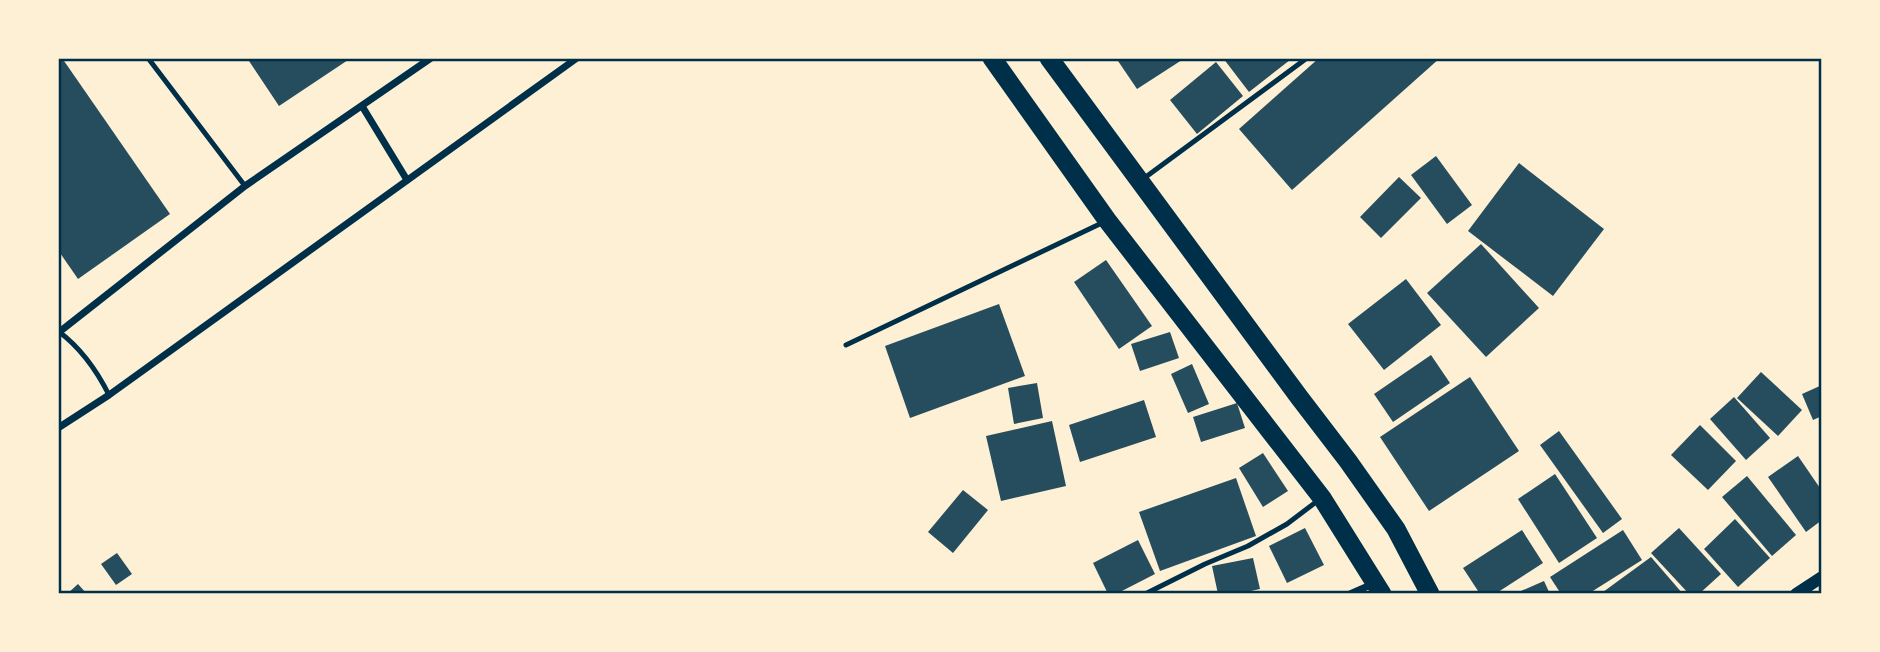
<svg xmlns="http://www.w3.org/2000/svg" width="1880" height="652" font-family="'Playfair Display',serif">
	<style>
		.building { fill: #264d5e }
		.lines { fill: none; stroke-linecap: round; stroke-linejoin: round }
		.service { stroke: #003049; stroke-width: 5 }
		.minor { stroke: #003049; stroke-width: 7 }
		.tertiary { stroke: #003049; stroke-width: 12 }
		.trunk { stroke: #003049; stroke-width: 19 }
		.neatline { fill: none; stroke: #003049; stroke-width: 2.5 }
	</style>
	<rect width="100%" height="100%" fill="#fdf0d5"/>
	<!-- building -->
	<g class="building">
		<path d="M58,58H62L170,214L78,279L58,250Z"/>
		<path d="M247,58H351L279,106Z"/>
		<path d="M1116,58H1185L1137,89Z"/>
		<path d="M1223,58H1288L1290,60L1249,92Z"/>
		<path d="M1319,58H1440L1292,190L1239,129Z"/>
		<path d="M1216,62L1243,96L1197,134L1170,100Z"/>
		<path d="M1436,156L1472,205L1447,224L1411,175Z"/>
		<path d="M1519,163L1604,229L1553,296L1468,231Z"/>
		<path d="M1399,177L1421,198L1381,238L1360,217Z"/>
		<path d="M1481,244L1539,308L1486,357L1427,293Z"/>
		<path d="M1106,260L1152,326L1119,349L1074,282Z"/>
		<path d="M1406,279L1441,325L1384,370L1348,324Z"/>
		<path d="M999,304L1025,376L910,418L885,346Z"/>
		<path d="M1170,332L1179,358L1140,371L1131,344Z"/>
		<path d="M1431,355L1450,383L1393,422L1374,394Z"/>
		<path d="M1192,364L1209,404L1188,413L1171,374Z"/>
		<path d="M1761,372L1802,410L1778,436L1737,398Z"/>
		<path d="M1470,377L1519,451L1429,511L1380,437Z"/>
		<path d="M1037,383L1043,418L1014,424L1008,388Z"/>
		<path d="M1822,385V416L1813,420L1802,394Z"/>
		<path d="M1734,397L1770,438L1746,460L1710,419Z"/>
		<path d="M1144,400L1156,437L1080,462L1069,425Z"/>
		<path d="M1237,403L1245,428L1201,442L1193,417Z"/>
		<path d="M1052,421L1066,486L1001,501L986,436Z"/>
		<path d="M1700,425L1736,461L1708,490L1671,455Z"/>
		<path d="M1559,431L1622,519L1603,533L1540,445Z"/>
		<path d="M1263,453L1288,491L1263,507L1239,468Z"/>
		<path d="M1798,456L1822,491V520L1806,532L1768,477Z"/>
		<path d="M1555,474L1597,538L1559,563L1518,499Z"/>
		<path d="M1747,476L1796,535L1772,556L1722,497Z"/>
		<path d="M1236,478L1256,536L1160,571L1139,512Z"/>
		<path d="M963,490L988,510L953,553L928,532Z"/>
		<path d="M1735,519L1770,558L1738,587L1704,549Z"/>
		<path d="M1305,528L1324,565L1287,583L1269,546Z"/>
		<path d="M1679,528L1721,574L1699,594H1689L1651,553Z"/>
		<path d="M1522,530L1543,563L1495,594H1480L1463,568Z"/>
		<path d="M1623,530L1642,560L1588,594H1561L1550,577Z"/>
		<path d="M1138,540L1155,574L1116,594H1108L1093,563Z"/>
		<path d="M117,553L132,574L116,585L101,564Z"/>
		<path d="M1651,557L1683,594H1605L1603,592Z"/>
		<path d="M1253,558L1260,589L1237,594H1218L1212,566Z"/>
		<path d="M1544,581L1550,594H1514Z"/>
		<path d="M78,584L87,594H67Z"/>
	</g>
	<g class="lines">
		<!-- service -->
		<g class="service">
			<path d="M148,58L245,186"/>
			<path d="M1143,179L1307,58"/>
			<path d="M58,331C81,348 96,369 109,395"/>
			<path d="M846,345L1104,222"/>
			<path d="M1145,594L1205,564L1248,546L1287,524L1320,499"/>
		</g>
		<!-- minor -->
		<g class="minor">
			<path d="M362,106L407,180"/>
			<path d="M58,333L245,186L431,58"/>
			<path d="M58,428L109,395L577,58"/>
			<path d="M1350,594L1375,583"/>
		</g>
		<!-- tertiary -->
		<path class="tertiary" d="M1796,594L1822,577"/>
		<!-- trunk -->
		<g class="trunk">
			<path d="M992,58L1107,220L1322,498L1382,594"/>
			<path d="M1049,58L1299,397L1348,461L1396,529L1430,594"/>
		</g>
	</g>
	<!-- border -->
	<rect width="1880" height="652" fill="none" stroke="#fdf0d5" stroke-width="119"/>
	<rect x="60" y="60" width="1760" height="532" class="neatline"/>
</svg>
